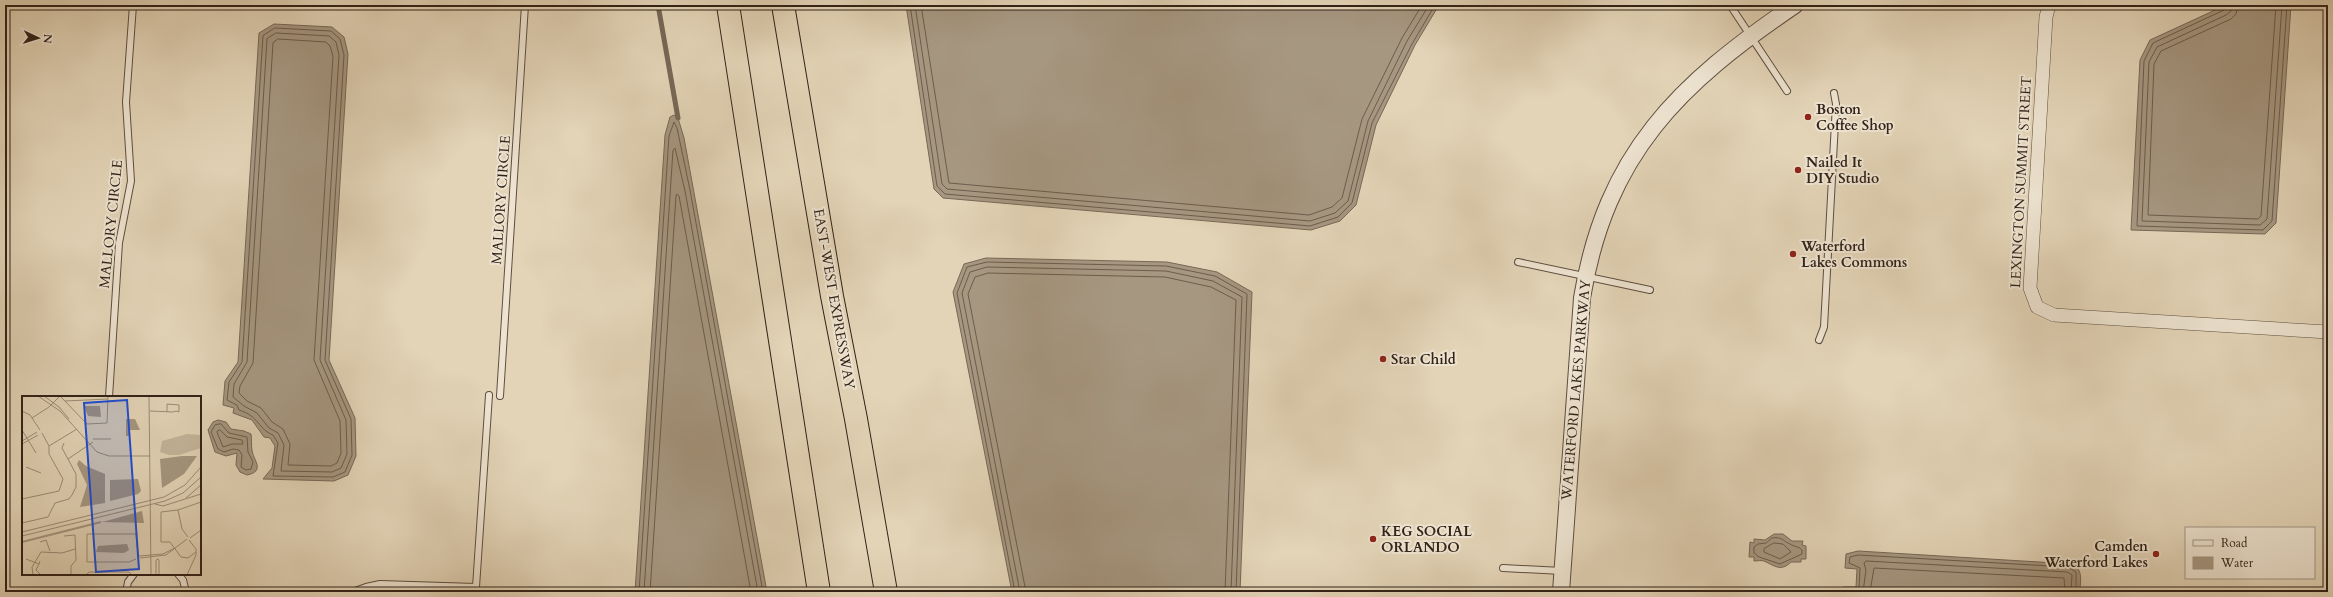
<svg xmlns="http://www.w3.org/2000/svg" width="2333" height="597" font-family="Cardo,serif">
	<style>
		.water { fill: #a69781; stroke: #776857 }
		.lines { fill: none; stroke-linecap: round; stroke-linejoin: round }
		.shore { stroke: #6c5c4c; stroke-width: 1 }
		.stream { stroke: #776857; stroke-width: 5 }
		.service-casing { stroke: #5e4e40; stroke-width: 8 }
		.minor-casing { stroke: #5e4e40; stroke-width: 14 }
		.tertiary-casing { stroke: #5e4e40; stroke-width: 18 }
		.motorway-casing { stroke: #312218; stroke-width: 24 }
		.service { stroke: #ede3d0; stroke-width: 6 }
		.minor { stroke: #ede3d0; stroke-width: 13 }
		.tertiary { stroke: #ede3d0; stroke-width: 16 }
		.motorway { stroke: #e3d4b7; stroke-width: 22 }
		.poi-dot { fill: #8f2418; stroke: #ede3d0; stroke-width: 1.5 }
		.labels { text-anchor: middle; dominant-baseline: central; stroke-width: 4; stroke-linejoin: round; paint-order: stroke }
		.poi-label { font-size: 14px; font-weight: bold; fill: #312218; stroke: #ede3d0; text-anchor: start }
		.street-label { font-size: 14px; fill: #312218; stroke: #ede3d0 }
		.inset-river { fill: none; stroke: #a69781; stroke-width: 2 }
		.inset-road { fill: none; stroke: #9c8d77; stroke-width: 1 }
		.view { fill: #1d4ed8; fill-opacity: 0.15; stroke: #1d4ed8; stroke-width: 2 }
		.inset-edge { fill: none; stroke: #312218; stroke-width: 2 }
	</style>
	<rect width="100%" height="100%" fill="#e3d4b7"/>
	<filter id="stains"><feTurbulence type="fractalNoise" baseFrequency=".005" numOctaves="4"/><feColorMatrix values="0 0 0 0 .2 0 0 0 0 .09 0 0 0 0 .02 0 0 0 .5 -.17"/></filter>
	<radialGradient id="worn" r=".72"><stop offset=".6" stop-color="#630" stop-opacity="0"/><stop offset="1" stop-color="#630" stop-opacity=".3"/></radialGradient>
	<!-- water -->
	<g class="water">
		<path d="M906,5H1439L1415,45L1376,125L1356,205L1340,221L1311,230L943,198L934,189Z"/>
		<path d="M2226,5H2291L2276,223L2265,234L2131,230L2140,60L2150,40Z"/>
		<path d="M274,24L332,27L344,37L348,54L329,360L355,418L356,456L348,475L334,481L263,479L272,468L275,446L270,438L264,437L252,420L233,413L234,408L223,405L225,381L238,362L259,33Z"/>
		<path d="M674,115L678,118L684,138L767,592H635L665,135L670,117Z"/>
		<path d="M986,258L1167,262L1217,272L1252,292L1240,592H1012L953,292L964,264Z"/>
		<path d="M218,420L226,422L231,429L244,431L251,434C252,440 251,445 252,450C253,460 266,471 247,475L240,472L236,465L237,453L226,456L215,452L208,430L213,422Z"/>
		<path d="M1774,534H1783L1792,541H1803L1802,545L1806,546V559H1801V562H1791C1781,572 1775,566 1764,561C1762,560 1757,561 1754,561V557H1749L1750,542L1754,543V539L1765,540Z"/>
		<path d="M1858,551L2072,564C2084,570 2080,581 2080,592H1843V587H1856L1857,569L1845,568L1846,554Z"/>
	</g>
	<g class="lines">
		<!-- shore -->
		<g class="shore">
			<path d="M910,5L937,186L945,194L1310,226L1338,217L1352,203L1372,123L1412,44L1435,5"/>
			<path d="M915,5L942,184L947,189L1310,221L1335,213L1348,201L1368,121L1407,41L1429,5"/>
			<path d="M921,5L949,183L1309,215L1332,207L1342,198L1362,119L1402,38L1422,5"/>
			<path d="M2227,5L2224,10L2153,43L2144,61L2137,226L2263,230L2272,221L2287,5"/>
			<path d="M2232,5L2231,11L2226,15L2157,47L2149,62L2142,221L2260,225L2267,219L2282,5"/>
			<path d="M2238,5L2236,14L2231,19L2161,51L2154,64L2148,215L2258,219L2261,216L2276,5"/>
			<path d="M275,28L331,31L340,39L344,55L325,360L351,419L352,455L345,472L333,477L273,476L278,443L273,435C258,429 259,416 239,410L237,405L227,400L229,382L242,362L263,36Z"/>
			<path d="M276,33L329,36L336,42L339,55L320,360L346,420L347,454L341,468L332,472L281,471L284,445L278,433L269,428L257,413L244,406L233,397L234,384L247,362L267,39Z"/>
			<path d="M278,39L326,42L330,46L333,56L314,360L340,421L341,453L337,463L331,466L288,465L290,444L283,429L272,422L261,408L247,401L239,393L240,386L253,363L273,43Z"/>
			<path d="M221,424L229,433L247,437L248,452L253,462L251,469L246,470L241,467L242,455L239,450L233,449L224,452L218,449L211,432L215,425Z"/>
			<path d="M220,430L227,437L242,440L243,444H232L223,447L217,432Z"/>
			<path d="M1772,538C1781,536 1783,541 1790,544C1795,547 1798,546 1802,550V554L1780,564L1759,557L1754,553V547L1758,544L1766,543Z"/>
			<path d="M1774,543L1783,544L1791,552L1780,559L1764,552V549Z"/>
			<path d="M639,592L669,136L674,122L677,128L690,190L763,592"/>
			<path d="M644,592L673,150L675,148L685,191L758,592"/>
			<path d="M650,592L676,196L677,194L679,196L751,592"/>
			<path d="M1015,592L957,293L967,267L987,262L1166,266L1215,276L1247,294L1236,592"/>
			<path d="M1020,592L962,293L970,272L987,267L1166,271L1213,281L1242,297L1231,592"/>
			<path d="M1026,592L968,294L975,277L988,273L1165,277L1211,287L1236,300L1225,592"/>
			<path d="M1847,592L1856,591L1859,588L1860,568L1849,563L1850,557L1858,555L2068,567L2076,572V592"/>
			<path d="M1863,592L1866,570L1864,563L1866,561L2067,572L2072,575L2071,592"/>
			<path d="M1870,592L1874,568L2064,578L2065,592"/>
		</g>
		<!-- stream -->
		<path class="stream" d="M658,5L678,118"/>
		<!-- service casing -->
		<g class="service-casing">
			<g id="service">
				<path d="M1730,5L1787,91"/>
				<path d="M1518,262L1650,290"/>
				<path d="M1819,340L1824,327L1836,104L1834,93"/>
				<path d="M500,396L525,5"/>
				<path d="M109,397L119,243L131,181L126,102L133,5"/>
				<path d="M1503,568L1562,571"/>
				<path d="M178,574L183,580L186,592"/>
				<path d="M126,592L128,582L134,574"/>
				<path d="M352,592L366,587L380,584L476,587L489,395"/>
			</g>
		</g>
		<!-- minor casing -->
		<g class="minor-casing">
			<path id="minor" d="M2049,5L2046,17L2030,288L2037,307L2054,315L2328,332"/>
		</g>
		<!-- tertiary casing -->
		<g class="tertiary-casing">
			<path id="tertiary" d="M1561,592L1582,298C1606,153 1679,84 1795,5"/>
		</g>
		<!-- motorway casing -->
		<g class="motorway-casing">
			<g id="motorway">
				<path d="M728,5L819,592"/>
				<path d="M783,5L832,296L856,419L886,592"/>
			</g>
		</g>
		<!-- service -->
		<use href="#service" class="service"/>
		<!-- minor -->
		<use href="#minor" class="minor"/>
		<!-- tertiary -->
		<use href="#tertiary" class="tertiary"/>
		<!-- motorway -->
		<use href="#motorway" class="motorway"/>
	</g>
	<!-- markers -->
	<g class="poi-dot">
		<circle cx="1808" cy="117" r="4"/>
		<circle cx="1798" cy="170" r="4"/>
		<circle cx="1793" cy="254" r="4"/>
		<circle cx="1383" cy="359" r="4"/>
		<circle cx="1373" cy="539" r="4"/>
		<circle cx="2156" cy="554" r="4"/>
	</g>
	<g class="labels">
		<!-- poi labels -->
		<g class="poi-label">
			<text x="1816" y="109">Boston<tspan x="1816" dy="16">Coffee Shop</tspan></text>
			<text x="1806" y="162">Nailed It<tspan x="1806" dy="16">DIY Studio</tspan></text>
			<text x="1801" y="246">Waterford<tspan x="1801" dy="16">Lakes Commons</tspan></text>
			<text x="1391" y="359">Star Child</text>
			<text x="1381" y="531">KEG SOCIAL<tspan x="1381" dy="16">ORLANDO</tspan></text>
			<text x="2148" y="546" text-anchor="end">Camden<tspan x="2148" dy="16">Waterford Lakes</tspan></text>
		</g>
		<!-- street labels -->
		<g class="street-label">
			<text transform="translate(2021 182) rotate(-87)">LEXINGTON SUMMIT STREET</text>
			<text transform="translate(501 200) rotate(-86)">MALLORY CIRCLE</text>
			<text transform="translate(111 224) rotate(-84)">MALLORY CIRCLE</text>
			<text transform="translate(834 299) rotate(80)">EAST-WEST EXPRESSWAY</text>
			<text transform="translate(1576 390) rotate(-85)">WATERFORD LAKES PARKWAY</text>
		</g>
	</g>
	<!-- overview -->
	<g transform="translate(22 396)">
		<rect width="179" height="179" fill="#e3d4b7"/>
		<path d="M165,38L179,39V52L157,59H147L138,56L140,45Z" fill="#c5b69c"/>
		<path d="M62,10H78L79,21L66,20ZM104,23H113L118,34H108V40H104ZM160,60H175L162,78L140,92L138,63ZM57,64L64,70L83,78V107L58,111L65,89L55,68ZM116,83L119,95L116,98L88,105V84ZM120,115L122,127L79,126L84,125ZM105,148L107,154L102,157L74,156L76,150Z" fill="#a69781"/>
		<path class="inset-river" d="M0,146L79,126"/>
		<path class="inset-road" d="M16,0L38,15L75,56L87,60H128M22,0L37,11L47,23M38,0L65,28L85,27L86,0M127,0L129,179M43,5L86,3M0,15L8,19L18,34M128,15L151,16L154,15L157,16V9L145,8V16M10,22L27,11L38,0M0,34L14,57M20,37L27,50M71,43H89M0,45L15,36M0,48L16,39M46,63L71,46M4,71L19,77M164,102L179,89M0,103L37,95L41,83L27,58V50L55,33M133,108L141,110L179,98M156,114L179,106M0,127L26,121L33,107L47,103L50,99L54,91V78L40,52L42,47M0,136L142,101L163,89L179,71M100,138H65V166H107L114,163M100,138H114L116,159M0,140L143,105L161,97L179,81M42,140L53,139L54,164L49,170V179M166,141L160,133L156,114L139,116V146H148L159,161L166,162L174,156M168,142L179,134M18,146L24,144L28,155M117,160L141,158L153,152M118,162L144,159L165,143M4,163L17,168L18,165M137,164V179M17,168L14,174L18,178M11,179L10,171L19,156L40,157L53,153M64,179L67,176H107L110,179M134,179V164L137,163M165,179L174,159V153L167,144"/>
		<path class="view" d="M105,4L117,173L74,176L62,7Z"/>
		<rect width="179" height="179" class="inset-edge"/>
	</g>
	<!-- margin -->
	<rect width="2333" height="597" fill="none" stroke="#e3d4b7" stroke-width="20"/>
	<rect x="6" y="6" width="2321" height="585" fill="none" stroke="#312218" stroke-width="2"/>
	<rect x="10" y="10" width="2313" height="577" fill="none" stroke="#312218"/>
	<!-- legend -->
	<rect x="2185" y="527" width="130" height="52" fill="#ede3d0" stroke="#a29686"/>
	<rect x="2193" y="540" width="20" height="6" fill="#ede3d0" stroke="#a29686"/>
	<text x="2221" y="547" font-size="12" fill="#312218">Road</text>
	<rect x="2193" y="557" width="20" height="12" fill="#a69781" stroke="#a29686"/>
	<text x="2221" y="567" font-size="12" fill="#312218">Water</text>
	<!-- north arrow -->
	<g transform="translate(38 38) rotate(94)" stroke="#ede3d0" stroke-width="3" paint-order="stroke">
	<path d="M0-3L7 15L0 10L-7 15Z" fill="#312218"/>
	<text y="-6" font-size="11" font-weight="bold" text-anchor="middle" fill="#312218">N</text>
	</g>
	<rect width="100%" height="100%" filter="url(#stains)"/>
	<rect width="100%" height="100%" fill="url(#worn)"/>
</svg>
